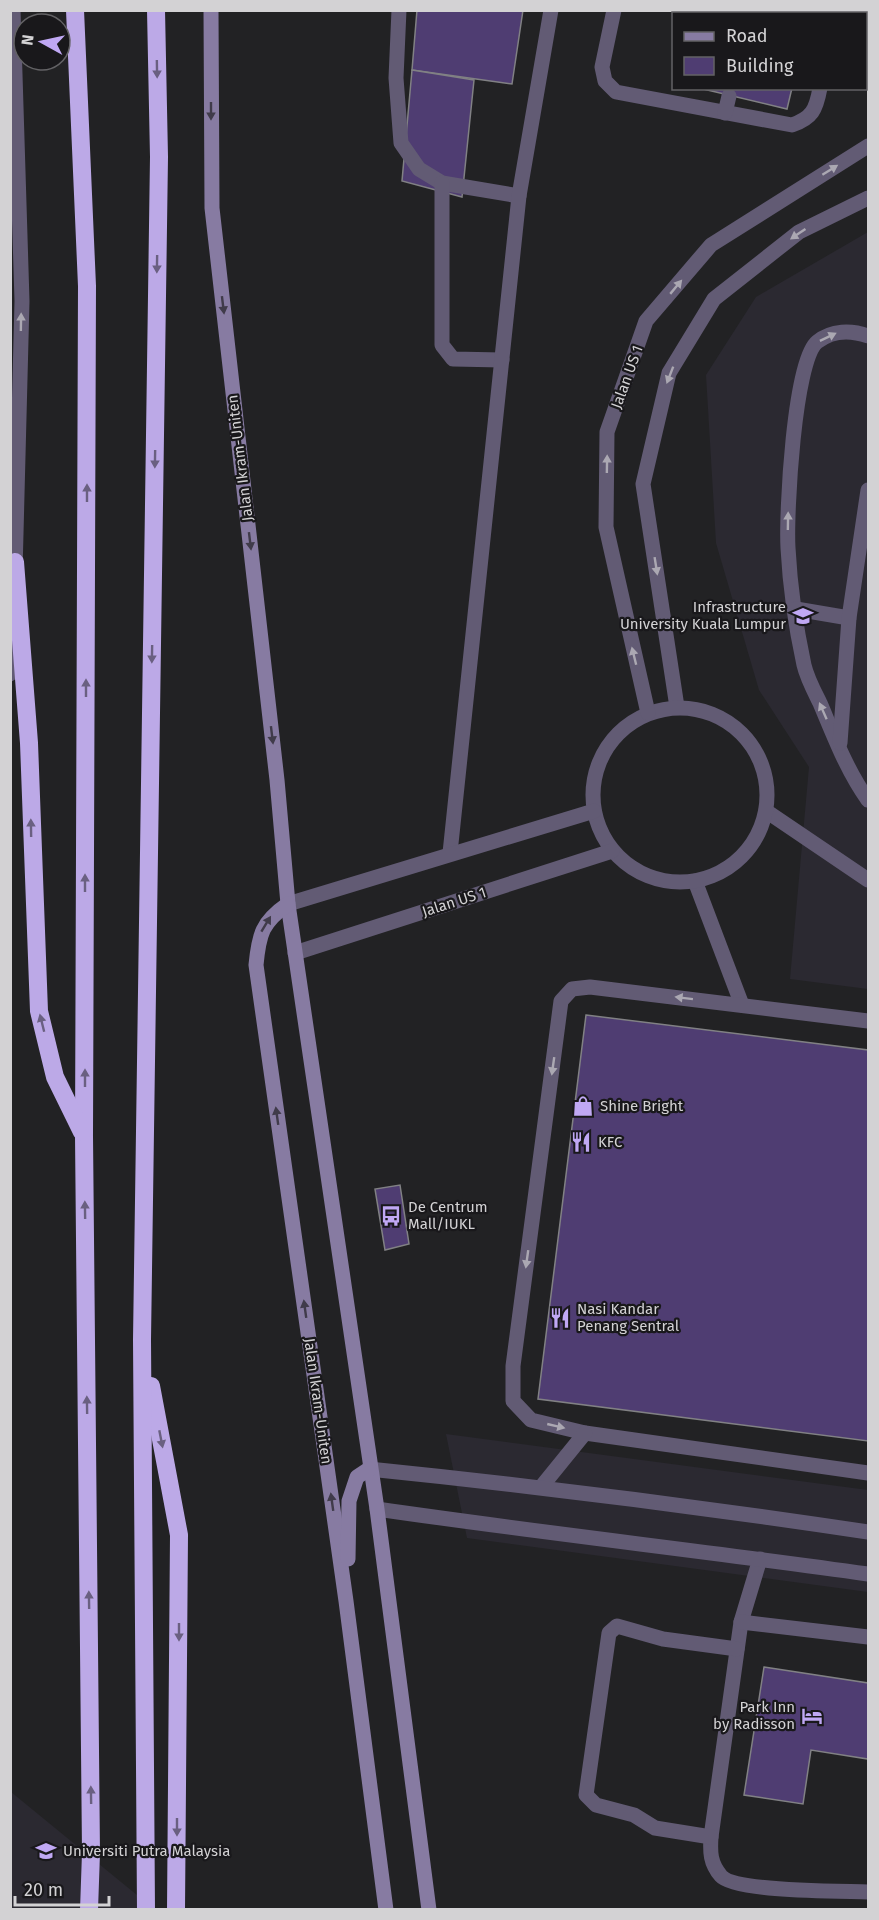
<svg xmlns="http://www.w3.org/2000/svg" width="879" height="1920" font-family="'Fira Sans',sans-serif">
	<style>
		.built { fill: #2b2931 }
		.building { fill: #4f3d72; stroke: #818184; stroke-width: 1.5 }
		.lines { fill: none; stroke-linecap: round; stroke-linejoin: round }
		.lane { stroke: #625b74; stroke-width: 15 }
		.street { stroke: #625b74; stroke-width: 15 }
		.secondary { stroke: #877ba2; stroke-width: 15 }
		.highway { stroke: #bca9e7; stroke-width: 18 }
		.oneway { fill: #6a6081 }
		.oneway2 { fill: #403b4a }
		.oneway3 { fill: #aba8b2 }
		.labels { text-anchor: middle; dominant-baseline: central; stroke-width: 4.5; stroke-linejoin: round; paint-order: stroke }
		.street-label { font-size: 15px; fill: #d3d2d4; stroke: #19181b }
		.poi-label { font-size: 15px; fill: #d3d2d4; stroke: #19181b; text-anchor: start }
	</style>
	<rect width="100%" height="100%" fill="#222224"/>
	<!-- built -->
	<g class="built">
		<path d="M868,232V989L790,979L809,767L759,690L716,543L706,375L756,297Z"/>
		<path d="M446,1434L868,1490V1592L467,1538Z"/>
		<path d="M11,1792L154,1909H11Z"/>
	</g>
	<!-- building -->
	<g class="building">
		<path d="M417,10H523L512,84L412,70Z"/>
		<path d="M695,10H810L809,14H695Z"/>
		<path d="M412,70L474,80L462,197L402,181Z"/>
		<path d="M699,88H792L787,109Z"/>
		<path d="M586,1015L868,1050V1441L538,1399Z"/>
		<path d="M400,1185L409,1244L385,1250L375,1189Z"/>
		<path d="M764,1667L868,1683V1759L811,1750L803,1804L744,1795Z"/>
	</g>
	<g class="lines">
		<!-- lane -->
		<g class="lane">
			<path d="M399,10L396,78L401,143L419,169L442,183L519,196"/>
			<path d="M614,10L602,67L605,81L616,92L792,125C812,118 816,110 820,88"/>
			<path d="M834,14V10"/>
			<path d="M725,113L729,96"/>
			<path d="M442,183V345L453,359L502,360"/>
			<path d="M868,336C851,330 832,330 817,342C794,361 786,514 788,548C790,586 796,628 804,665C807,678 814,691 820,703C834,736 847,771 868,800"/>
			<path d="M796,609L849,618"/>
			<path d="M840,743L849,618L868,490"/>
			<path d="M766,811L868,880"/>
			<path d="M450,853L519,196L551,10"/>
			<path d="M695,881L742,1005"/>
			<path d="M868,1021L590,987L572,989L561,1001L513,1366V1401L531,1420L585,1433L868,1473"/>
			<path d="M542,1486L585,1433"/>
			<path d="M760,1559L741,1622L711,1837C710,1852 710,1863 721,1876C735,1892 842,1891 868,1892"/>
			<path d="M741,1622L868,1637"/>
			<path d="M711,1837L655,1828L634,1815L596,1805L586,1795L609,1633L617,1626L663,1639L737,1649"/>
		</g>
		<!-- street -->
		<g class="street">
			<path d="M13,10L22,301L15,572"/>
			<path d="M10,674L13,620"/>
			<path d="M677,707L643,484L669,373L714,299L799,232L868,198"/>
			<circle cx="680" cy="795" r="87"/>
			<path d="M648,713L606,527L607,432L646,321L711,245L868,146"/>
			<path d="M288,904L594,811"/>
			<path d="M295,953L612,851"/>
			<path d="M369,1469C536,1486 702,1507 868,1532"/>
			<path d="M377,1509C541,1533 705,1551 868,1574"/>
		</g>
		<!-- secondary -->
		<g class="secondary">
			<path d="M211,10L212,208L277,780L288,904L377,1509L429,1910"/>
			<path d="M288,904C262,922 259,934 256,965L346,1601L386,1910"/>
			<path d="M348,1559L349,1501L357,1477L369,1469"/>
		</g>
		<!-- highway -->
		<g class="highway">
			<path d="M75,10L87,286L84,1136L91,1853L89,1910"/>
			<path d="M15,562L29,743L39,1011L55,1077L82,1132"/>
			<path d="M151,1386L179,1535L176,1910"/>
			<path d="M146,1910L142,1340L159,157L156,10"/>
		</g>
	</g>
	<!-- one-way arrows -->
	<defs><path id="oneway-solid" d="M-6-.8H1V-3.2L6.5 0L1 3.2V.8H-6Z" transform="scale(1.5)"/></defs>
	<g class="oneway">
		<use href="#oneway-solid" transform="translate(157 69) rotate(89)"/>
		<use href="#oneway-solid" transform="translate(157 264) rotate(91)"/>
		<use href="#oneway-solid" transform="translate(155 459) rotate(91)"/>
		<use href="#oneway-solid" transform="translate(87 493) rotate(-90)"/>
		<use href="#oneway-solid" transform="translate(152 654) rotate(91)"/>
		<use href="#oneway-solid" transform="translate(86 688) rotate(-90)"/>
		<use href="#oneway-solid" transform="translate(31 828) rotate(-91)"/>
		<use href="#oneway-solid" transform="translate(85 883) rotate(-90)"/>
		<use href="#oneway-solid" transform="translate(42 1023) rotate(-104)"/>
		<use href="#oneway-solid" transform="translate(85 1078) rotate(-90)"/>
		<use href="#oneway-solid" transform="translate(85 1210) rotate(-91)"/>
		<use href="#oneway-solid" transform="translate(87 1405) rotate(-91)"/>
		<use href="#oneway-solid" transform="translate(161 1439) rotate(79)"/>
		<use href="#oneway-solid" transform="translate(89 1600) rotate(-91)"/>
		<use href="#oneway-solid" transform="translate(179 1632) rotate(90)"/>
		<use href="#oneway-solid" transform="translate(91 1795) rotate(-91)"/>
		<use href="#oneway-solid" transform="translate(177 1827) rotate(90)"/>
	</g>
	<g class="oneway2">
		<use href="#oneway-solid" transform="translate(211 111) rotate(90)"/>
		<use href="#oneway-solid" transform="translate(223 305) rotate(83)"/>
		<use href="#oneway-solid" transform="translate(250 541) rotate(83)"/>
		<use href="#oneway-solid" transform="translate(272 735) rotate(83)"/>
		<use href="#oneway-solid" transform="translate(266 924) rotate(-59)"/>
		<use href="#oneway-solid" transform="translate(277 1116) rotate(-98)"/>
		<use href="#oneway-solid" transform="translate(305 1309) rotate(-98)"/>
		<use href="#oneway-solid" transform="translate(332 1502) rotate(-98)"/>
	</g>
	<g class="oneway3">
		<use href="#oneway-solid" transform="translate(830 170) rotate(-32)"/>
		<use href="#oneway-solid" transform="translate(798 234) rotate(146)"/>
		<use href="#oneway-solid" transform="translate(676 287) rotate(-50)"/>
		<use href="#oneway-solid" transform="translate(21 322) rotate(-89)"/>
		<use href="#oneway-solid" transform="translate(828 337) rotate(-26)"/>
		<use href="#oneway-solid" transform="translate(670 375) rotate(111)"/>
		<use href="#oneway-solid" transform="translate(607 464) rotate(-89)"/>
		<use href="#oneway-solid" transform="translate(788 521) rotate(-89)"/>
		<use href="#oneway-solid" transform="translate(656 566) rotate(81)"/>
		<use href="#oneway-solid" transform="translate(634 656) rotate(-104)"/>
		<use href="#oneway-solid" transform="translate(823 711) rotate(-114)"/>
		<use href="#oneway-solid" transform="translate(684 998) rotate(-173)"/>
		<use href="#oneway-solid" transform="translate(553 1066) rotate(98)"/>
		<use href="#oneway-solid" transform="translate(527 1259) rotate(98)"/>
		<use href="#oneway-solid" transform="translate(556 1426) rotate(13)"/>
	</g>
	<!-- icons -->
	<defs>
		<g id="university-bare" transform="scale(1.62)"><path d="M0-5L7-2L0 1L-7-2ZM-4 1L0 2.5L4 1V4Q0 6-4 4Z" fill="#c0a8f4" stroke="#19181b" stroke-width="2.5" paint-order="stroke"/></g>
		<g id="shop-bare" transform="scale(1.62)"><path d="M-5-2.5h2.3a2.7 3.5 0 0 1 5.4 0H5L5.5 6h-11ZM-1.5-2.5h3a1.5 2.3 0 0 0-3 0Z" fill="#c0a8f4" stroke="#19181b" stroke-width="2.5" paint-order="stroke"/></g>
		<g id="restaurant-bare" transform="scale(1.62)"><path d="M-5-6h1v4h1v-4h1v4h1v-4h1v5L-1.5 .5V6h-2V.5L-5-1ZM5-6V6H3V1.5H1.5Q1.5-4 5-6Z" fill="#c0a8f4" stroke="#19181b" stroke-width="2.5" paint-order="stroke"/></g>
		<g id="bus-bare" transform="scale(1.62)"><path d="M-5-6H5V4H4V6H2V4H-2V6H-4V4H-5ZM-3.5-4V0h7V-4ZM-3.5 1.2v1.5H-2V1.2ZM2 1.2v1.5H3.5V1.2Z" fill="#c0a8f4" stroke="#19181b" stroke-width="2.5" paint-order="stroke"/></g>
		<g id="hotel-bare" transform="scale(1.62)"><path d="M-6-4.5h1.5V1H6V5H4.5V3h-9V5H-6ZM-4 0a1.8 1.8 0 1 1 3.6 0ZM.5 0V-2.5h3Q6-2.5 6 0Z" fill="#c0a8f4" stroke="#19181b" stroke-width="2.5" paint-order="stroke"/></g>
	</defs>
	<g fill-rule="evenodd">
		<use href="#university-bare" x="803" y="616"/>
		<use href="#shop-bare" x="583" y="1106"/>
		<use href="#restaurant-bare" x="581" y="1142"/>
		<use href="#bus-bare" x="391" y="1216"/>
		<use href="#restaurant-bare" x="560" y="1318"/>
		<use href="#hotel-bare" x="812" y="1716"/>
		<use href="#university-bare" x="46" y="1851"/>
	</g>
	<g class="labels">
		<!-- street labels -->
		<g class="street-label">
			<text transform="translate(627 377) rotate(-70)">Jalan US 1</text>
			<text transform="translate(240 458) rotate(-97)">Jalan Ikram-Uniten</text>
			<text transform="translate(454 902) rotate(-18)">Jalan US 1</text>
			<text transform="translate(318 1401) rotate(82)">Jalan Ikram-Uniten</text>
		</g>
		<!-- poi labels -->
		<g class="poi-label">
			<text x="786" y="607" text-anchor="end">Infrastructure<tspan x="786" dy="17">University Kuala Lumpur</tspan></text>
			<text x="600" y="1106">Shine Bright</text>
			<text x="598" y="1142">KFC</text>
			<text x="408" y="1207">De Centrum<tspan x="408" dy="17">Mall/IUKL</tspan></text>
			<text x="577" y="1309">Nasi Kandar<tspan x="577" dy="17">Penang Sentral</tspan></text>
			<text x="795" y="1707" text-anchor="end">Park Inn<tspan x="795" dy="17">by Radisson</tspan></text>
			<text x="63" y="1851">Universiti Putra Malaysia</text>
		</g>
	</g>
	<!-- border -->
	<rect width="879" height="1920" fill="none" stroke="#d3d2d4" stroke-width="24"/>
	<!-- legend -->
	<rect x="672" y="12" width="195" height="78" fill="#19181b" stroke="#636265" stroke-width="1.5"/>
	<rect x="684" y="32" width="30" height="9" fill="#877ba2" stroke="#636265" stroke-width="1.5"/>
	<text x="726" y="42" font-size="18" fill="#d3d2d4">Road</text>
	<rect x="684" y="57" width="30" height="18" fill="#4f3d72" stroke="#636265" stroke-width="1.5"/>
	<text x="726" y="72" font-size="18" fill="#d3d2d4">Building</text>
	<!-- north arrow -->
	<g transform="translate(42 42) rotate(278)"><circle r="28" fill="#19181b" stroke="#636265" stroke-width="1.5"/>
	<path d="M0-4.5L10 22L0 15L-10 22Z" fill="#c0a8f4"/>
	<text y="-9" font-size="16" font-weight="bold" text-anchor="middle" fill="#d3d2d4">N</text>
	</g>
	<!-- scale -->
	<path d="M15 1896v9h94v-9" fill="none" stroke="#d3d2d4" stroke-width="3"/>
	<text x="24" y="1896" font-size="18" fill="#d3d2d4" stroke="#19181b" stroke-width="4.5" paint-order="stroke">20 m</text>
</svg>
